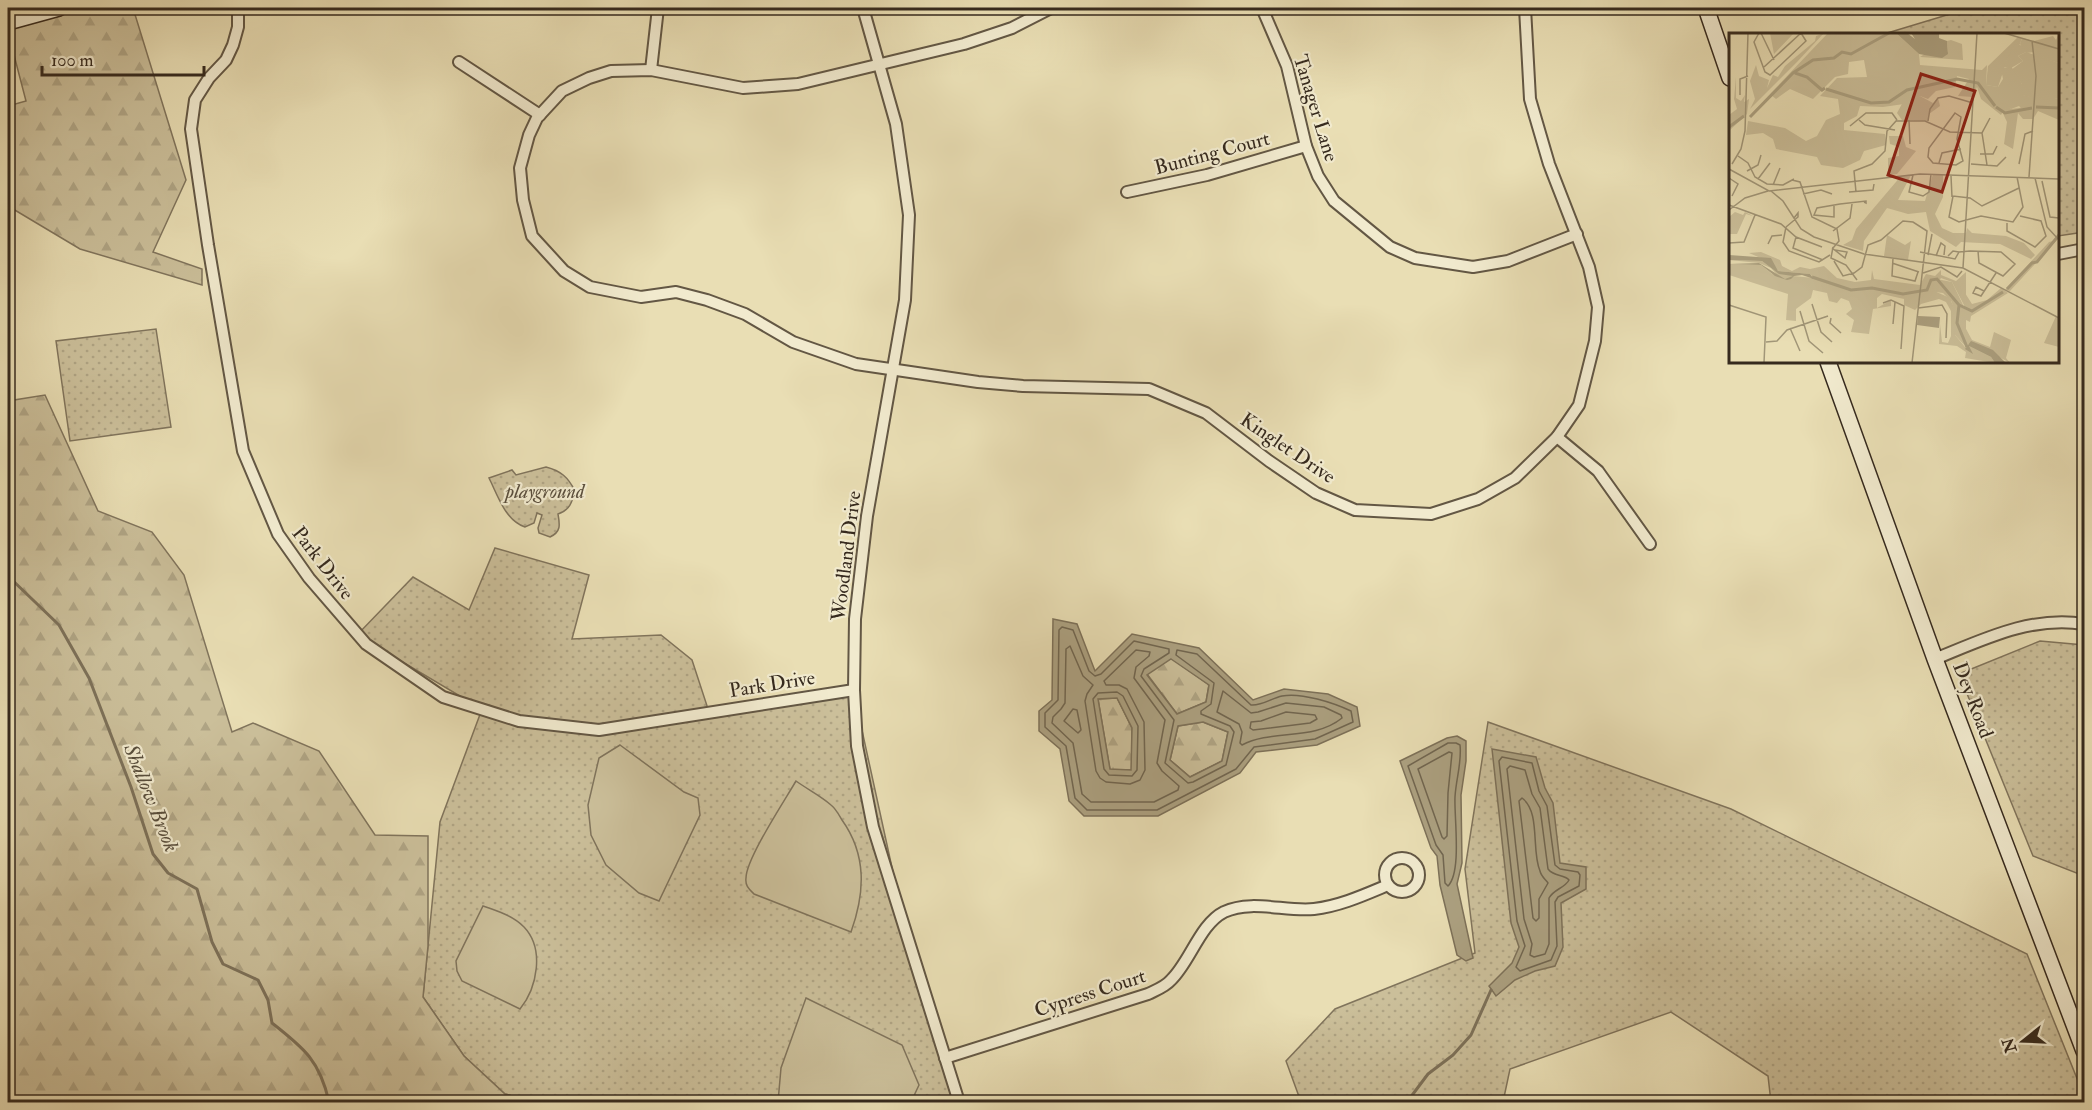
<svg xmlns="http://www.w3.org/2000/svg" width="2092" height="1110" font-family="'IM FELL Double Pica',serif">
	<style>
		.grass { fill: url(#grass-dots); stroke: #80745c; stroke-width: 1.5 }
		.forest { fill: url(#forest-firs); stroke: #80745c; stroke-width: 1.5 }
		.pitch { fill: #cbbf9a; stroke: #80745c; stroke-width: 1.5 }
		.water { fill: #aca181; stroke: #7d7159; stroke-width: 1.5; fill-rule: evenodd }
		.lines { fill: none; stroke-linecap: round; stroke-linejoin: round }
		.shore { stroke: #716650; stroke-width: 1.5 }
		.stream { stroke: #7d7159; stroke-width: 3 }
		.street-casing { stroke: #635744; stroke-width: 14 }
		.secondary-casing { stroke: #362a1e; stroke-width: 18 }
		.street { stroke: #f1eace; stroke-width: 10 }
		.secondary { stroke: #f1eace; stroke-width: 15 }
		.labels { text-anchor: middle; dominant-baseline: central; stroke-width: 4.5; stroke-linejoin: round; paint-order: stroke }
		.street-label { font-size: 20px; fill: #362a1e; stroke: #f1eace }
		.park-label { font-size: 20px; font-style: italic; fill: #5b4f3d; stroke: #f1eace }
		.water-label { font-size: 21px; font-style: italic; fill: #594e3c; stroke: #f1eace }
		.inset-river { fill: none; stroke: #aca181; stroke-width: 3 }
		.inset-road { fill: none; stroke: #a19678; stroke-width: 1.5 }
		.view { fill: #8f2418; fill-opacity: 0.15; stroke: #8f2418; stroke-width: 3 }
		.inset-edge { fill: none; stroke: #362a1e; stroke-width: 3 }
	</style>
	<defs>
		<pattern id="grass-dots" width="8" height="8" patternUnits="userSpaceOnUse" patternTransform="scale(1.5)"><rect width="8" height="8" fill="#cbbf9a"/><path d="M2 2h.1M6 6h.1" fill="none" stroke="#afa484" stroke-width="1.8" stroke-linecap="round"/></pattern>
		<pattern id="forest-firs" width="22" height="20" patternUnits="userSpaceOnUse" patternTransform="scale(1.5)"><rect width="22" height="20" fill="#cbbf9a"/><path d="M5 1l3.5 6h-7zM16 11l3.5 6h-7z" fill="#afa484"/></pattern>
	</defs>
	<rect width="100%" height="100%" fill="#e9deb4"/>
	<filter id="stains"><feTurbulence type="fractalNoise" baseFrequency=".00333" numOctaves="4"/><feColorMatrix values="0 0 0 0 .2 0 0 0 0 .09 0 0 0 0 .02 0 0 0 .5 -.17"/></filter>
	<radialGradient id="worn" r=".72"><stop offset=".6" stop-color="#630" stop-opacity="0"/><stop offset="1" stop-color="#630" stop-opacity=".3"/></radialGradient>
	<!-- grass -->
	<g class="grass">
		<path d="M1970,8H2084V232L2058,236V34H1884Z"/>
		<path d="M156,329L171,427L70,441L56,341Z"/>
		<path d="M546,467C561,471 568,477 575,491C572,502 570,510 558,514C560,525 561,532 550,537L539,533L538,528L542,515L537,513L534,523L525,527C505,520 498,496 489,478L512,470L516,475Z"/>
		<path d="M495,548L589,575L572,639L661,635L692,660L709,712L853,689L908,941L959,1102H534L505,1094L464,1056L423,997L440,822L482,709L357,635L413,577L469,610Z"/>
		<path d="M2040,641L2084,645V876L2033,856L1959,674Z"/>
		<path d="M1488,722L1731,809L2027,954L2084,1096V1102H1771L1768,1076L1671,1012L1510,1069L1503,1102H1301L1286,1061L1335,1009L1475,953L1465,869Z"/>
	</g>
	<!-- forest -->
	<g class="forest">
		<path d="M58,8H133L186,180L153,252L202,269V285L80,249L8,206V106L26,101L8,32V21Z"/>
		<path d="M45,395L98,511L152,532L184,575L232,732L253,723L319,751L375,835L428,836V946L423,997L464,1056L505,1094L534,1102H8V401Z"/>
		<path d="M1171,658L1209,685L1206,702L1177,714L1147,674Z"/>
		<path d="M1117,698L1132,728V770H1110L1098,699Z"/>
		<path d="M1203,722L1228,732L1222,761L1190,777L1170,760L1178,726Z"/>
	</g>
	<!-- pitch -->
	<g class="pitch">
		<path d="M620,745L684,792L698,798L700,815L659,901L639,893L606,865L591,835L588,805L599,758Z"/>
		<path d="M796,781C807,789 821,796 831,805C836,809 839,815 842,820C867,855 865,893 851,932L754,894C749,889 745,886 746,878C746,859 785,800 796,781Z"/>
		<path d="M483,906C498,911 513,916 524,927C545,949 537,988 520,1009L462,981L457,971L456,961Z"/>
		<path d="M806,998L902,1045L919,1085L911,1102H778L781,1068Z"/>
	</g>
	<!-- water -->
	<g class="water">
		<path d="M1053,619L1077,624L1095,671L1132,634L1199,648L1253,700L1284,689L1328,694L1357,707L1360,726L1317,745L1256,752L1240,773L1158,816H1084L1069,801L1060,749L1039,731V711L1052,700ZM1171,659L1209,685L1206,702L1177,714L1147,675ZM1117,698L1132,728L1131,770L1110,769L1098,699ZM1203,722L1228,732L1222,761L1190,777L1170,760L1178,726Z"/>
		<path d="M1457,736L1466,741V761L1461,795L1462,863L1457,884L1473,958L1466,961L1457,955L1440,885L1437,856L1431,848L1400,761L1447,738Z"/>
		<path d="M1492,749L1536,757L1545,788L1553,803L1560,863L1586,867V889L1561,903L1563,947L1555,966L1535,971L1515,980L1496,996L1489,986L1512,963L1519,947L1511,923Z"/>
	</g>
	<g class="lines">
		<!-- shore -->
		<g class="shore">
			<path d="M1062,627L1073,630L1089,671L1095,676L1101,674L1134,641L1169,649V653L1144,669L1141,676L1174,720L1165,763L1188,783L1193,782L1226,765L1234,732L1230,726L1201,714V711L1211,704L1214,683L1176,655L1177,650L1197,654L1251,705C1262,706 1272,698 1282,696C1301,692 1334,703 1351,711L1353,722L1315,739L1254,747L1236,769L1157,810H1087L1075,798L1066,746L1045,727V713L1058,700L1059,630Z"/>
			<path d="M1070,646L1083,676L1093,685L1087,694L1085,701L1096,771L1100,778L1106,782L1130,784L1140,780L1145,770L1144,722L1127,689L1119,685H1106L1104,681L1136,650L1150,652L1149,656L1136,667L1134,678L1165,720L1157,763L1162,771L1179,786L1178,790L1154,802H1091L1082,794L1073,743L1052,723L1053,717L1061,709L1065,703L1066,649Z"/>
			<path d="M1223,691L1251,713L1258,712L1286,703L1324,707L1341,715L1342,718C1314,741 1272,729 1242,745L1240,743L1242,732L1239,724L1217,712Z"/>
			<path d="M1117,692L1123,696L1138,726L1137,770L1132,776L1109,775L1104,769L1093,699L1098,693Z"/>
			<path d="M1073,709L1077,710L1081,730L1078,733L1064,721Z"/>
			<path d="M1286,712L1315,715L1317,719L1310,723L1253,730L1250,728L1251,722L1261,721Z"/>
			<path d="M1448,743H1456L1460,745C1462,762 1456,779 1455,797C1454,817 1462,872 1448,886L1445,883L1443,855L1436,845L1408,766Z"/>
			<path d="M1449,752L1452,753L1448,793L1447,836L1444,839L1442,837L1418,769Z"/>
			<path d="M1502,757L1532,763L1539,791L1547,806L1555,865L1560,869L1578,872L1580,875L1579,886L1558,897L1555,902L1557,946L1551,960L1520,971L1516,967L1525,946L1517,921L1499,761Z"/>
			<path d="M1510,766L1525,770L1532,794L1540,808L1548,869C1554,877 1564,874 1569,880C1565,888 1554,889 1549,898V944L1545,954L1534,957L1530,955L1532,944L1524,919L1507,769Z"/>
			<path d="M1522,798C1541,812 1531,851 1540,871C1541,876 1545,879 1548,883L1539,899V918L1536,921L1533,918L1519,801Z"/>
		</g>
		<!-- stream -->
		<g class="stream">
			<path d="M8,576L59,625L89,678L131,787L153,854L168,873L197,889L212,942L223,964L258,980L268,1000L272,1023C304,1048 320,1061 329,1102"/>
			<path d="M1407,1102L1428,1074L1453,1055L1471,1035L1491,990"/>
		</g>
		<!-- street casing -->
		<g class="street-casing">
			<g id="street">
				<path d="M238,8V27L233,45L226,60L209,78L195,100L191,129L208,245L243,451L278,534L309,578L366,644L443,697L519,721L599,730L854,690"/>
				<path d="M863,8L896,124L909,215L905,300L867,516L855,619L854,690L857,746L873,827L959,1102"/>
				<path d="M1051,8L1012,28L964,44L798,84L743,88L651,70L611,71L589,78L562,91L537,118L529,135L520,168L523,200L532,236L564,271L590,287L641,297L676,292L707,300L745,314L793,342L856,364L978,382L1023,386L1149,389L1206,413L1269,461L1316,493L1355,510L1431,514L1478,499L1515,478L1557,437L1579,405L1595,341L1598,307L1589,267L1549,164L1530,99L1525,8"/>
				<path d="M1262,8L1287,66L1306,146L1318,176L1334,201L1390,247L1415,258L1473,267L1508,261L1577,234"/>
				<path d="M459,62L540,115"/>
				<path d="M651,70L658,8"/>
				<path d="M1127,192L1207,175L1306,146"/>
				<path d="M2058,254L2084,249"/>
				<path d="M1557,437L1598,471L1650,544"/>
				<path d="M1935,659C1982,640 2032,615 2084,624"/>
				<circle cx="1402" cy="875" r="17"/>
				<path d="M945,1058L1148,994C1156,990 1165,987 1171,980C1190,962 1200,924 1224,912C1252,899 1285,912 1314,909C1340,906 1364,895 1388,885"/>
			</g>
		</g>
		<!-- secondary casing -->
		<g class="secondary-casing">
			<g id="secondary">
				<path d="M1706,8L1730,78"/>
				<path d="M8,22L59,8"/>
				<path d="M1828,362L1935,659L2084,1051"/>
			</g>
		</g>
		<!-- street -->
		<use href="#street" class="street"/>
		<!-- secondary -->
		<use href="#secondary" class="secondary"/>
	</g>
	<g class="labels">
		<!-- street labels -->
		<g class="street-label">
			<text transform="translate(1316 108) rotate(73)">Tanager Lane</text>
			<text transform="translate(1212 153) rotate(-15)">Bunting Court</text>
			<text transform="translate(1288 448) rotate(34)">Kinglet Drive</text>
			<text transform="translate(846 556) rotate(-83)">Woodland Drive</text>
			<text transform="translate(323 563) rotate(52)">Park Drive</text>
			<text transform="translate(772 684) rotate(-9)">Park Drive</text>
			<text transform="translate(1973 700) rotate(69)">Dey Road</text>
			<text transform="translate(1090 993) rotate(-18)">Cypress Court</text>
		</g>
		<!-- park labels -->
		<g class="park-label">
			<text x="545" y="491">playground</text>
		</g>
		<!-- water labels -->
		<g class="water-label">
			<text transform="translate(151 798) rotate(68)">Shallow Brook</text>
		</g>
	</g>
	<!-- overview -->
	<g transform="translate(1729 33)">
		<rect width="330" height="330" fill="#e9deb4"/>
		<path d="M41,0H65L45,21ZM289,4L293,5L291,11L278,27L269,54L257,52L259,33ZM222,7L233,11L234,27L191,24L197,20L209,24L219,19L218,8ZM297,19L330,30V65L316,68L293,62V51L282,37L294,28L289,23ZM191,63L204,70L209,65L211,73L200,81L199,88L173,87L168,80L174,69ZM160,103H174L177,114L187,118L168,141L159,142V125L170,123V114L161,111ZM204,141L214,142V164L206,181L213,195L224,200H237L238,195L243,200L277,203L295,210L306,222L302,226L271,211L232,209L227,214L201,198L197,179L179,181L158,175L135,208L134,218L114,212L123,207L127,196L172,143L182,142L169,167L196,168ZM6,179L14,182L16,179L24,183L17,181L8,201H0V184ZM158,202L176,212L182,208L179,227L155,223ZM327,283L330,285V314L315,310Z" fill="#cbbf9a"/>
		<path d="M95,0L68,29L21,76L26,66L21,48L27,32L30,43L40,47L38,55L44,42L49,44L56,33L86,8L87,3ZM99,0H167L190,21L191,32L253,37L258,32L257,52L269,54L274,46L272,36L282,33L293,51L294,62L316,67L330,65V87L309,78L304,86H294L289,80L293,76L290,73L282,76L277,73L272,82L252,66L248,54L244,64L229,63L240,46L228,43L226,54L207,58L199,66L191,63L182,70L154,74L131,73L128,83L115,90V97L156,101L157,112L135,118L131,127L114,135L92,132L88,124L47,116L44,106L34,100L17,102L19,88L56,95L77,108L88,103L97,87L111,81L109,66L91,63L108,45L138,44L135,27L120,29L119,41L106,44L84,66L61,56L47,66L42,62L21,82ZM330,0V30L305,23V19L297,20L291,11L293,5L305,8L324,3L327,7ZM7,44V65L12,68L16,62L15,69L20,66L18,81L0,98V82L8,76L5,66ZM32,219L51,227L53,233L63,238L71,234L81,236L95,233L108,245L126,249L142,247L143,237L145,246L191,252L197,241L206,243L212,237V242L227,248L237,239V276L223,249L212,245L203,257L221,265L226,278V302L236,314V294L243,307L261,314L265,299L282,307L277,325L281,330L245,310L238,312L237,316L240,313L262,324L266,330L236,325L237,319L228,313L210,311L211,291L213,309L219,310L222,303V278L217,269L210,266L192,271L186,277L175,272V266L153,261L148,265V275L162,267V273L144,276L140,301L122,299L125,287L117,281L123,276L120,268L112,265L108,270L100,268L98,260L84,257L82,265L67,276V288L57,287L59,261L0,242V231L32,232L43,241L49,243L42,235L30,230L0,227L33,228L45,237L64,243L85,245L81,241L49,238L41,229L20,220Z" fill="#cbbf9a"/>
		<path d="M286,11L295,13L297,19L289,23L294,28L282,35L274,34ZM275,70L282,76L298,74L300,77L289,80L284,116L275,111L278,89L270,72ZM328,207L281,258L276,257L320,209ZM202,245L223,249L236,276L234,265L236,260L243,271L258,267L272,255L279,260L242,283L241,289L237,287V314L226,302L223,269L214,260L199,258Z" fill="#cbbf9a"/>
		<path d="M167,0H178L186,6L182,0H210V5L218,8L219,21L213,25L190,21ZM0,222L42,225L49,238L81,241L85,246L73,242L65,243L62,246L58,247L46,243L32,232L0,231L30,230L56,246L64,243L50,241L33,228L0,227ZM189,283L211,284L210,295L188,292ZM242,308L264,317L277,330H266L262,324L240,313L244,321L236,316Z" fill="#aca181"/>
		<path class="inset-river" d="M66,40L78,44L93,57L96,55M97,56L142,70L160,69L178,57L228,46L249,50L266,73M267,74L276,80L303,75M307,74L330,75M21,84L64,40L84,27L105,25L113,19L122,21L160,0M0,94L15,83M83,244L122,257L143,255L174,261L198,257L202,247L208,246L230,272L228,290L238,314M278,256L303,230L308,229L330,202M230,272L243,278L274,259"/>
		<path class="inset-road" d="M30,0L25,9L36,39L41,42L77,8L72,0M32,0L45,27M275,0L330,16M35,34L72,0M11,62V46L19,43M226,80L232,84L228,106L234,128L227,132L204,130L199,124L200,115ZM130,87L136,92L166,97M180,87L181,111M199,88L201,76L209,65L220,63L244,70M121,93L137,80H163L168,87M251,121H264L268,113M9,123L19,130L26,144L38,151L54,152L65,146M210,130L213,120L232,116M3,131L12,116L16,98L19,0M242,131L268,133L277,124M290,131L296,101L304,98M258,132L253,100L261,85M0,136L40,158L191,141L330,146M18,138L29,132L32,122M184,142L180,159L194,163L200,159L202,141M222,143L223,164M288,144L294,174L284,189L252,183L230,189L220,184L224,163L241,165L253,173L290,155M300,144L307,43L303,8M0,145L9,151L3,163M306,145L318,194L330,207M29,146L41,130M63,147L71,149L83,184L108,196L110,208L104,215M313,148L321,184L330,185M44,152L51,135M42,158L54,168L72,196L85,204L135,221L234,235L330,285M120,159L144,157L145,151M127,159L125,138L143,131L156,118L158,98L167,88H196L221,99L253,100M74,161L92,157L103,161M0,172L52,191L67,204L93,214M105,173V184L85,182L88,175L111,171L137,168V170L135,169M0,177L16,165L39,158M278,190V198L306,214L317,203L312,188L291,183M57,194L54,209L60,218L90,229L101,222M57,194L69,184V180L65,185M104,198L121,185L123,171M67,204L64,215L94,227M0,210L15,209L26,182M39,211L43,203L53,202M104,214L102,225L117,232L128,247M103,215L116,225L118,219L106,217M191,219L226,226L230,219M199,222L203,201M207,223L212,210L216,213L215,222M219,223L224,218L230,219L241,218L272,219L286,231L274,243L250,230L249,218M164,225L163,243L186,248L189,239M105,228L114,243L125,240L133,234L139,212L152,207L174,188L184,189L198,198L183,330M163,230L190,239M234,235L248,0M194,240L212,234L228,244L233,238M255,258L247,254L244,260L252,263L267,240M154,270L162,267L175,273L172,316M83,271L92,299L103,309M0,272L37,284L35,330M189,275L213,272L218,281L217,305M71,278L80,308L94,320M102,285L101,290L112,300M164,291L166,269M61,295L71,318M37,309L48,308L58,297L99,283"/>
		<path class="view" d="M192,41L246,58L213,159L159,142Z"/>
		<rect width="330" height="330" class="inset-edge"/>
	</g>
	<!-- margin -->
	<rect width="2092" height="1110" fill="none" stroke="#e9deb4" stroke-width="30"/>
	<rect x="9" y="9" width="2074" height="1092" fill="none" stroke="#362a1e" stroke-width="3"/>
	<rect x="15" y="15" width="2062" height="1080" fill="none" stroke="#362a1e" stroke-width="1.5"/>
	<!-- north arrow -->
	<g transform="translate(2023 1041) rotate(252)" stroke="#f1eace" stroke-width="4.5" paint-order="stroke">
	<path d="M0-4.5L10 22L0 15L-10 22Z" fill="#362a1e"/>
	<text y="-9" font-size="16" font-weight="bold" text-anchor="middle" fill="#362a1e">N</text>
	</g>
	<!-- scale -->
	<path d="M42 66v9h162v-9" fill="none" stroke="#362a1e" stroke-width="3"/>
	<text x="51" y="66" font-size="18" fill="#362a1e" stroke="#f1eace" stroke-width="4.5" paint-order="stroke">100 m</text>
	<rect width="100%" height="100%" filter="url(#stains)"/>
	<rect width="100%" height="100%" fill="url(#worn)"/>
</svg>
